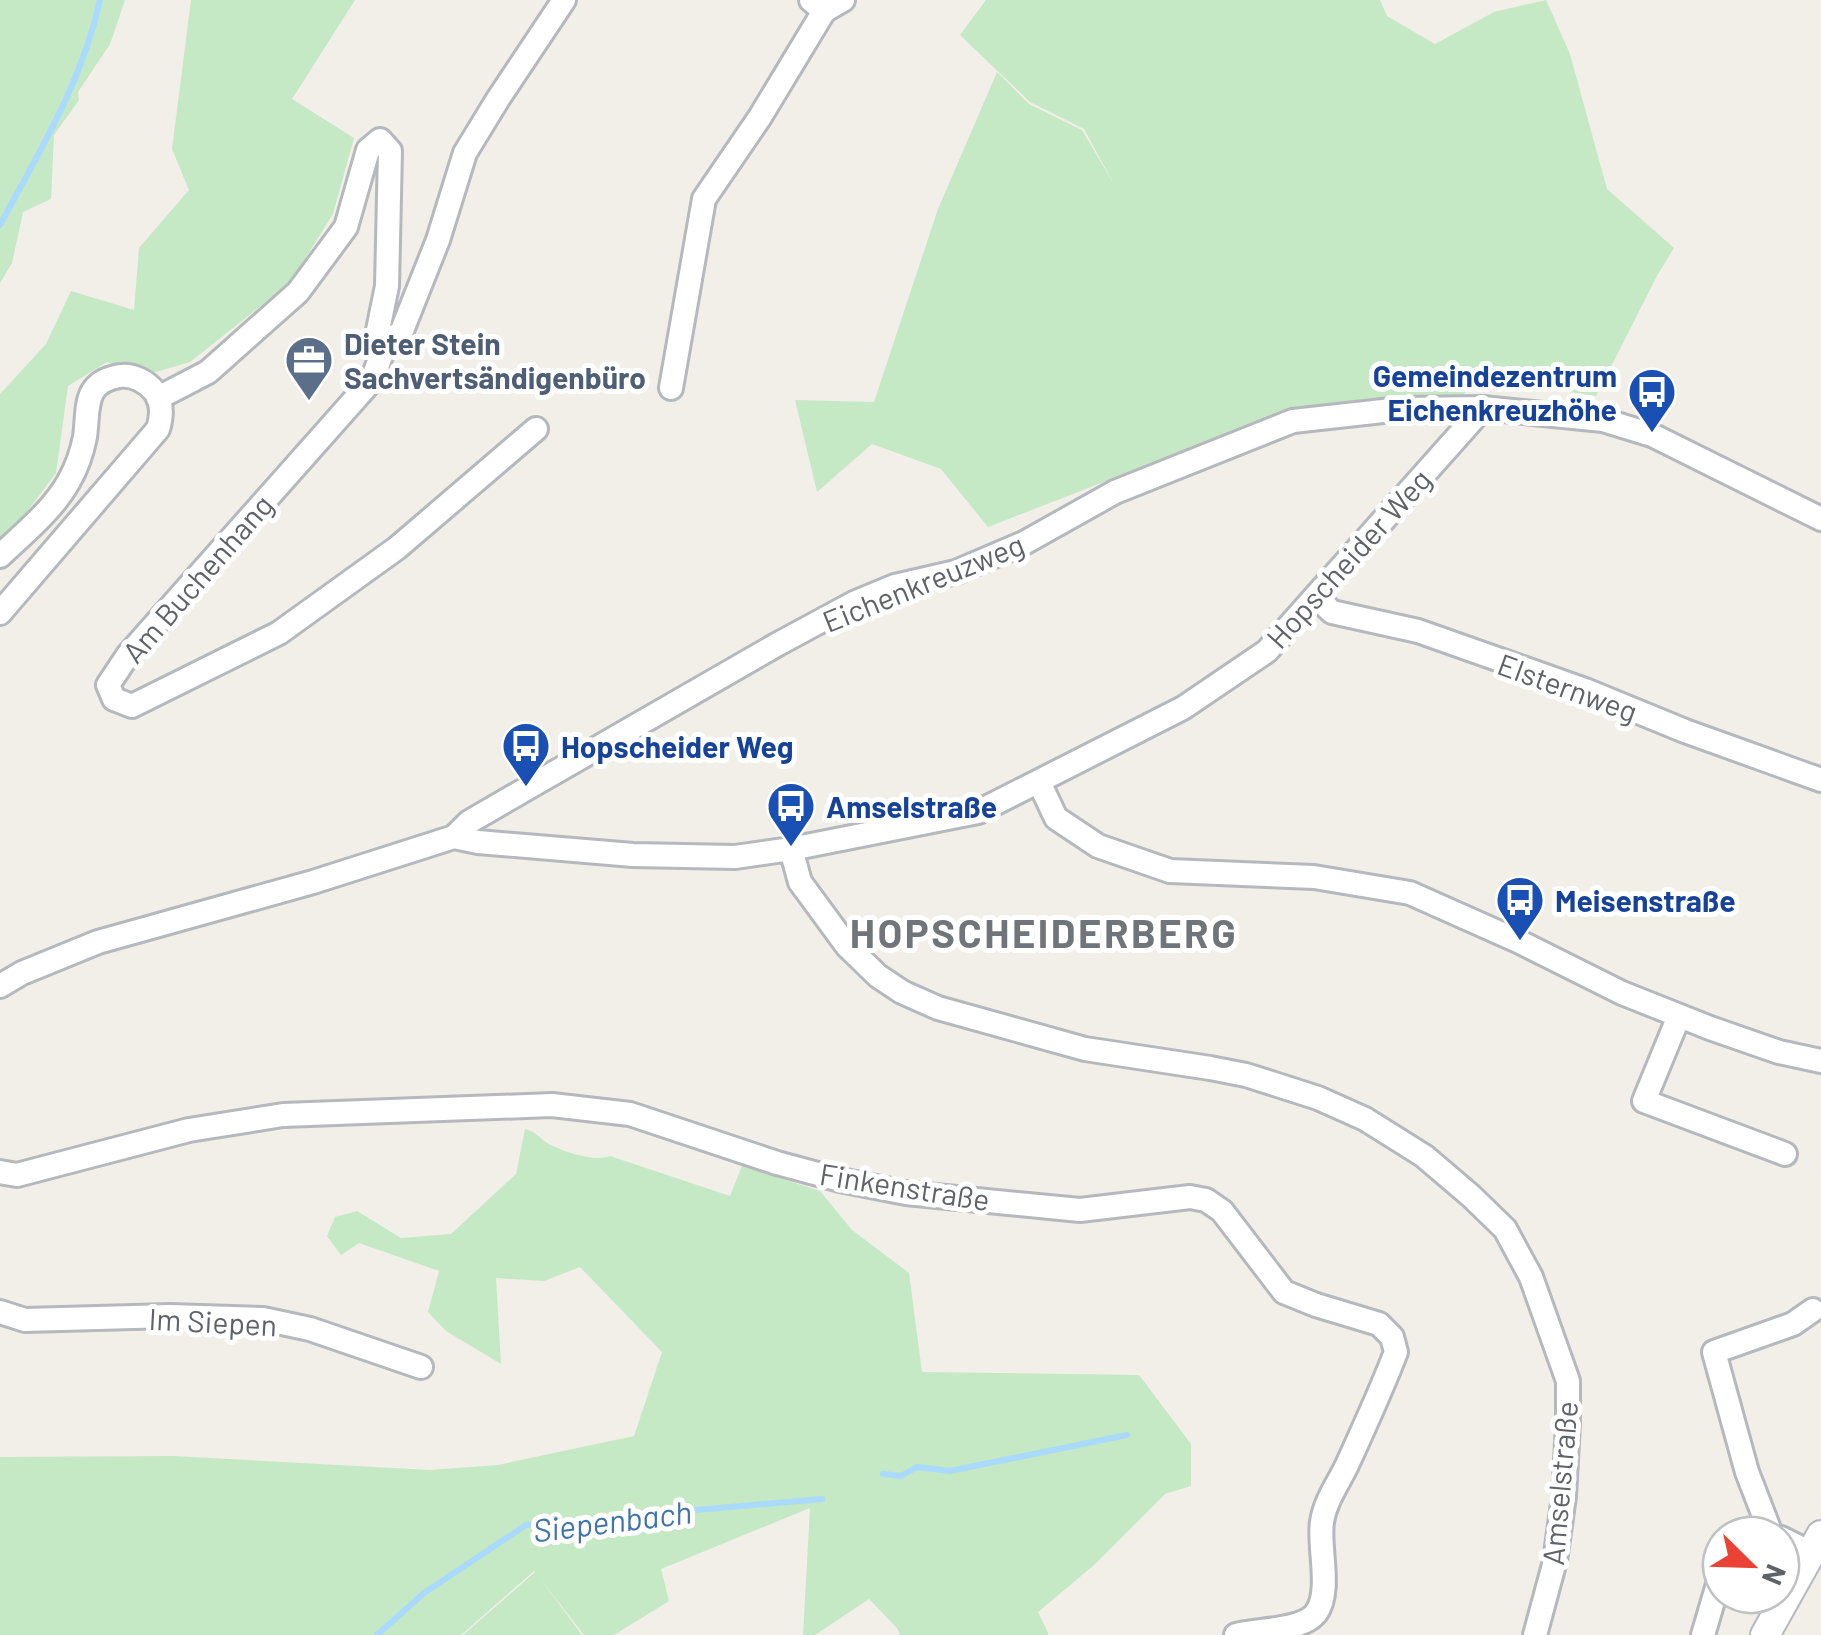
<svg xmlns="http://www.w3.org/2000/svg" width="1821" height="1635" font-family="Barlow,sans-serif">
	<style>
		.green { fill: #c5e8c5 }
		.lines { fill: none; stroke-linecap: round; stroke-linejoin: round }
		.stream { stroke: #aadaff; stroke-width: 6 }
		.minor-casing { stroke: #b5b8bc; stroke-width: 28 }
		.tertiary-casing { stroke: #b5b8bc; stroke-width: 32 }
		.minor { stroke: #fff; stroke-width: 22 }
		.tertiary { stroke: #fff; stroke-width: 28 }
		.labels { text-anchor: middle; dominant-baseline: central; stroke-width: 10; stroke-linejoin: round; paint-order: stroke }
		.service-label { font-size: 30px; font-weight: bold; fill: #4e5e75; stroke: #fff; text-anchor: start }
		.transit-label { font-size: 30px; font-weight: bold; fill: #164399; stroke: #fff; text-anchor: start }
		.street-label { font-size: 30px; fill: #5f6368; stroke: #fff }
		.water-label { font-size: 32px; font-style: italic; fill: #4174aa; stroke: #fff }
		.district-label { font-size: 40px; font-weight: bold; letter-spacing: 2.5px; fill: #70757a; stroke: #fff }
	</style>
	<rect width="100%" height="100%" fill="#f1efe8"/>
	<!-- green -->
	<g class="green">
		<path d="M0,0H125L110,44L78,92L79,100L54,135L51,199L23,212L12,263L0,283Z"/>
		<path d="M191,0H355L292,99L354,138L333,214L290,283L190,362L146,375L107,362L68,386L56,473L23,517L0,540V394L46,344L71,291L134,310L139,248L189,190L172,149Z"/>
		<path d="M986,0H1380L1387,16L1435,44L1494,12L1546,0L1570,54L1607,189L1674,248L1658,274L1596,396L1478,378L1458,401L1387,399L1276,415L988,527L941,469L872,444L817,492L795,400L874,402L938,209L997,72L1029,104L1082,130L1115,186L1084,129L1030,102L960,35Z"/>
		<path d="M525,1129C538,1132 541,1141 553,1146C568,1153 595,1162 610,1156L730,1196L742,1166L820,1191L852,1230L909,1273L922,1372L1139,1375L1191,1444V1486L1165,1494L1093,1566L1038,1612L1049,1635H900L897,1628L869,1599L815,1635H803L810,1508L661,1569L669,1601L614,1635H584L539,1577L582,1635H463L535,1572L534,1571L461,1635H0V1457L173,1456L430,1470L498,1465L634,1436L662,1352L580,1267L544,1281L496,1278L501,1364L446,1331L428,1312L439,1271L359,1243L341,1255L327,1236L335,1217L357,1211L401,1238L451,1234L516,1174Z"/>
	</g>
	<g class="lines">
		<!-- stream -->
		<g class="stream">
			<path d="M0,225C40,150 81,85 100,0"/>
			<path d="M883,1474L901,1476L917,1467L950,1471L1127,1435"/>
			<path d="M377,1635L424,1593L526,1525L822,1499"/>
		</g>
		<!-- minor casing -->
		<g class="minor-casing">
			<g id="minor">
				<path d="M811,0L824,11L843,0"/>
				<path d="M387,340L372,380L128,655L108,685L114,699L132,706L279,633L397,548L536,429"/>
				<path d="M671,388L704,199L760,117L824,11"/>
				<path d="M158,398L208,372L298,292L346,227L368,150L380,140L390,151L387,286L378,330L387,340L401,333L438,240L465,153L498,99L564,0"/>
				<path d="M0,556C24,533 53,510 69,481C77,467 82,452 85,437C89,409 82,382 120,376C133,374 147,382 155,392C163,404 162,416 158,429L0,613"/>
				<path d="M1316,597L1332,612L1418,631L1585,690L1685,731L1821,780"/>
				<path d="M1039,782L1056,818L1098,846L1170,871L1314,877L1410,893L1520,942L1622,993L1710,1028L1779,1052L1821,1061"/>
				<path d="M454,837L469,822L526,789L778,644L854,603L895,586L956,572L1024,543L1115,492L1293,421L1401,409L1483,408L1603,420L1652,435L1821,519"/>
				<path d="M791,849L800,882L847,946L878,976L902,992L938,1008L1085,1049L1210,1068L1246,1075L1318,1098L1365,1119L1424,1156L1471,1196L1505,1229L1531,1277L1568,1381V1424L1564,1496L1555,1561L1535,1635"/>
				<path d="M0,986L22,973L98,942L313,882L454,837L478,842L633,855L735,857L791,849L978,812L1183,708L1267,651L1483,408"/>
				<path d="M1679,1016L1644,1101L1785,1154"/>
				<path d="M0,1172L17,1175L189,1130L283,1115L552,1105L630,1114L777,1163L840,1180L906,1193L1080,1210L1190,1197L1206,1200L1222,1211L1284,1292L1316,1305L1379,1324L1392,1337L1396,1352C1381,1391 1364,1428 1347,1465C1338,1484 1325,1501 1322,1522C1318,1547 1332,1591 1316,1613C1302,1631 1258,1629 1236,1635"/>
				<path d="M0,1312L25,1320L170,1316L263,1319L310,1329L421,1367"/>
				<path d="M1771,1534L1747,1472L1714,1352L1793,1324L1813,1310"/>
				<path d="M1745,1535L1759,1531L1774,1535"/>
				<path d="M1781,1538L1811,1553"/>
				<path d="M1703,1635L1721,1574"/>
			</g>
		</g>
		<!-- tertiary casing -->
		<g class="tertiary-casing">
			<path id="tertiary" d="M1765,1635L1821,1535"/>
		</g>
		<!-- minor -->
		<use href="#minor" class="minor"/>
		<!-- tertiary -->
		<use href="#tertiary" class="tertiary"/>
	</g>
	<!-- icons -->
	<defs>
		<g id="office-pin" transform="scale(2.5)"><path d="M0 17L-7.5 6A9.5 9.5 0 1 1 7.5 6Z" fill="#5c6f8a" stroke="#fff"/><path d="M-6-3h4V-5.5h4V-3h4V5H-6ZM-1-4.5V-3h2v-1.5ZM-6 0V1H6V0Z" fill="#fff"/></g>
		<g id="bus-pin" transform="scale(2.5)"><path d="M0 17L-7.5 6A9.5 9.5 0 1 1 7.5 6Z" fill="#1a4fb4" stroke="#fff"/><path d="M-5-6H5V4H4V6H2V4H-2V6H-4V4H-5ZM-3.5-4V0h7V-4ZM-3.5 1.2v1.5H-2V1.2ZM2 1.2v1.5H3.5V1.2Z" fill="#fff"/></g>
	</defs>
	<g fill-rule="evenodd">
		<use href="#office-pin" x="309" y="360"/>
		<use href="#bus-pin" x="1652" y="392"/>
		<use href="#bus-pin" x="526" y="746"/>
		<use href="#bus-pin" x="791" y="806"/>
		<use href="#bus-pin" x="1520" y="900"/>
	</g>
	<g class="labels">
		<!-- service labels -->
		<g class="service-label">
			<text x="344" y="343">Dieter Stein<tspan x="344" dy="34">Sachvertsändigenbüro</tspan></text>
		</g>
		<!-- transit labels -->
		<g class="transit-label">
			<text x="1617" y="375" text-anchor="end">Gemeindezentrum<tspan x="1617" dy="34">Eichenkreuzhöhe</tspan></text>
			<text x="561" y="746">Hopscheider Weg</text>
			<text x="826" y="806">Amselstraße</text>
			<text x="1555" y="900">Meisenstraße</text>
		</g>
		<!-- street labels -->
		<g class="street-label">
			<text transform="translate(1348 558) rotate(-48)">Hopscheider Weg</text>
			<text transform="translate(197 578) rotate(-49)">Am Buchenhang</text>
			<text transform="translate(923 582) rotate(-22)">Eichenkreuzweg</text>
			<text transform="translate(1568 687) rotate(20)">Elsternweg</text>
			<text transform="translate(905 1186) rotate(9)">Finkenstraße</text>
			<text transform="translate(213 1321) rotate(3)">Im Siepen</text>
			<text transform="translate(1559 1483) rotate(-85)">Amselstraße</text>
		</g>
		<!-- water labels -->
		<g class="water-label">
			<text transform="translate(612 1520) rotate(-7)">Siepenbach</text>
		</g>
		<!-- district labels -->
		<g class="district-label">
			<text x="1044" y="932">HOPSCHEIDERBERG</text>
		</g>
	</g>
	<!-- north arrow -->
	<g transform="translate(1751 1565) rotate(113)"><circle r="48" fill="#ffffff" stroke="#bfc1c3" stroke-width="2.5"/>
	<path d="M0-8L18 38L0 25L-18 38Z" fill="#ea4335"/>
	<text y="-15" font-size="28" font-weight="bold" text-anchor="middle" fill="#5f6368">N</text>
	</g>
</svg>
